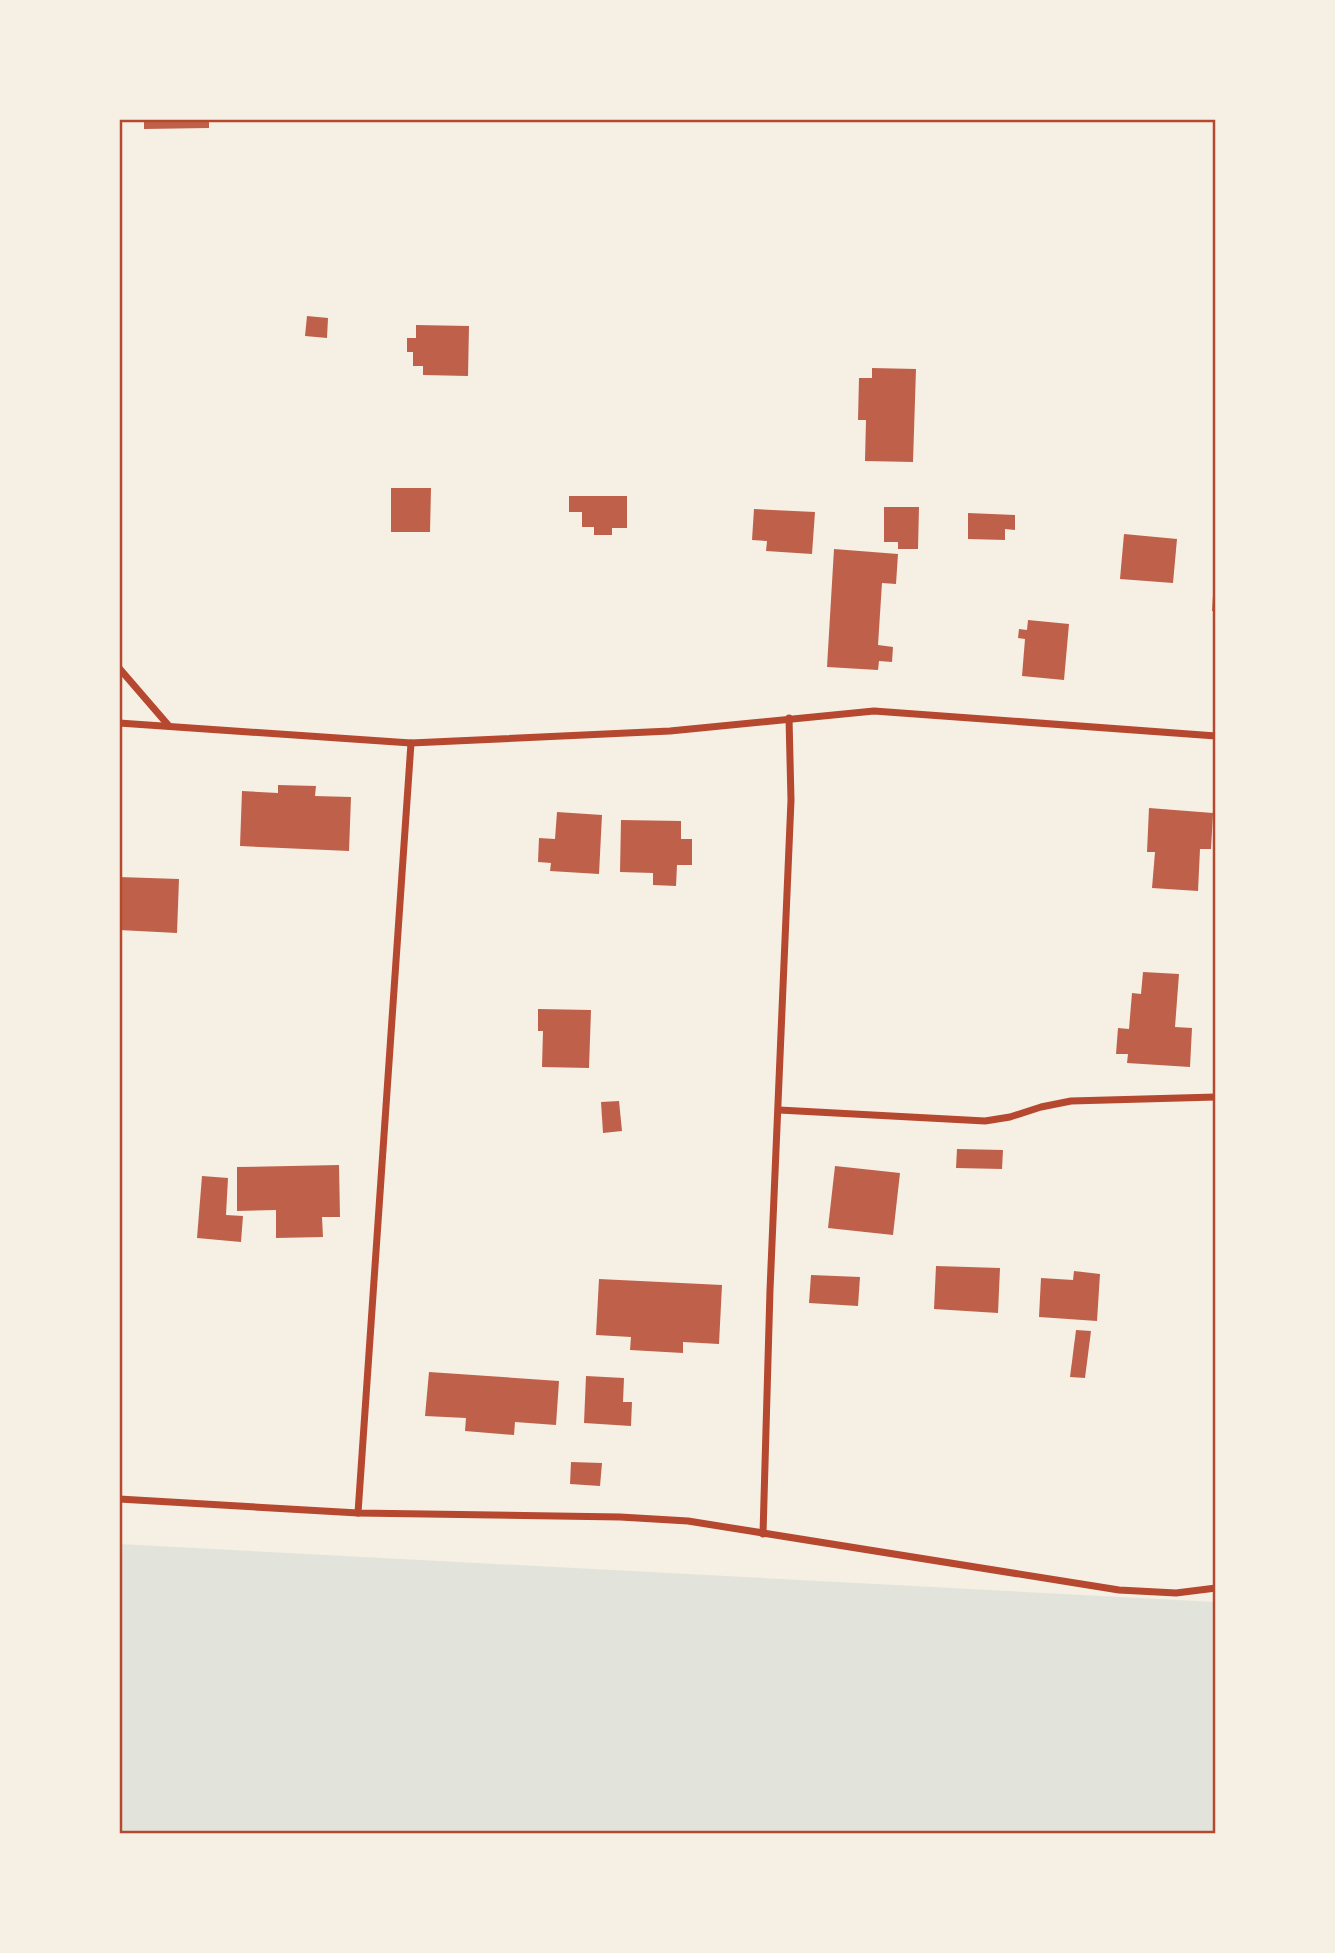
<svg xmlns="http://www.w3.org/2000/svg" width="1335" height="1953" font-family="Ubuntu,sans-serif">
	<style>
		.green { fill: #e2e4dc }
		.building { fill: #bf614a }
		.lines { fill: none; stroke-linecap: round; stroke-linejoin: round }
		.minor { stroke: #b5482f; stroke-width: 7 }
		.neatline { fill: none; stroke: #b5482f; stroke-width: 2.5 }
	</style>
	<rect width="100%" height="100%" fill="#f6efe4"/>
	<!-- green -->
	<path class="green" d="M119,1544L1216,1602V1834H119Z"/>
	<!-- building -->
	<g class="building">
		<path d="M144,119H209V128L144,129Z"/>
		<path d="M307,316L328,318L327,338L305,336Z"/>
		<path d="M416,325L469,326L468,376L423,375V366H413V352H407V338H416Z"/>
		<path d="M872,368L916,369L913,462L865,461L866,420H858L859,378H872Z"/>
		<path d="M391,488H431L430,532H391Z"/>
		<path d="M569,496H627V528H612V535H594V527H582V512H569Z"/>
		<path d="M884,507H919L918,549H898V542H884Z"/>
		<path d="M754,509L815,512L812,554L766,551L767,541L752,540Z"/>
		<path d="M968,513L1015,515V530L1005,529V540L968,539Z"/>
		<path d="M1124,534L1177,539L1173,583L1120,579Z"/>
		<path d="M834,549L898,554L896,584L882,583L878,645L893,647L892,662L879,661L878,670L827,667Z"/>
		<path d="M1214,580H1216V612L1212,611Z"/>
		<path d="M1028,620L1069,624L1064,680L1022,676L1025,639L1018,638L1019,629L1027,630Z"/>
		<path d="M278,785L316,786L315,796L351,797L349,851L240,846L242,791L278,793Z"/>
		<path d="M1149,808L1213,813L1211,849H1200L1198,891L1152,888L1155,852H1147Z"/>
		<path d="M557,812L602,815L599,874L550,871L551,863L538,862L539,838L555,839Z"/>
		<path d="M621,820L681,821V839H692V865H677L676,886L653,885V873L620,872Z"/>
		<path d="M119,877L179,879L177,933L119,930Z"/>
		<path d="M1143,972L1179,974L1175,1027L1192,1028L1190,1067L1127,1063L1128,1054H1116L1118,1028L1129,1029L1132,993L1141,994Z"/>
		<path d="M538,1009L591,1010L589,1068L542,1067L543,1031H538Z"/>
		<path d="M619,1101L622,1131L603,1133L601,1102Z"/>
		<path d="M957,1149L1003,1150L1002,1169L956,1168Z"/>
		<path d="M339,1165L340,1217H322L323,1237L276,1238V1210L237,1211V1167Z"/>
		<path d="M835,1166L900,1173L893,1235L828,1228Z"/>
		<path d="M202,1176L228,1178L226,1215L243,1216L241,1242L197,1238Z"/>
		<path d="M936,1266L1000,1268L998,1313L934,1309Z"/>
		<path d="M1074,1271L1100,1274L1097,1321L1039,1317L1041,1278L1073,1280Z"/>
		<path d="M811,1275L860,1277L858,1306L809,1303Z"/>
		<path d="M599,1279L722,1285L719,1344L683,1342V1353L630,1350L631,1337L596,1335Z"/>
		<path d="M1076,1330L1091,1331L1085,1378L1070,1377Z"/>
		<path d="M429,1372L559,1381L556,1425L515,1422L514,1435L465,1431L466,1418L425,1416Z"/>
		<path d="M586,1376L624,1378L623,1402H632L631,1426L584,1423Z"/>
		<path d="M571,1462L602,1463L600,1486L570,1484Z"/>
	</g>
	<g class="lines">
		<!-- minor -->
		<g class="minor">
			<path d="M119,668L169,726"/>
			<path d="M119,723L411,743L670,731L874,711L1216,736"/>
			<path d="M779,1110L985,1121L1010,1117L1041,1107L1071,1101L1216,1097"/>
			<path d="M119,1499L358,1513L620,1517L688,1521L1119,1590L1176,1593L1216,1588"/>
			<path d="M358,1513L411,743"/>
			<path d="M763,1534L770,1290L791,800L789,718"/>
		</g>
	</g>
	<!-- border -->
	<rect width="1335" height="1953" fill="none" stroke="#f6efe4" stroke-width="242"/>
	<rect x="121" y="121" width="1093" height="1711" class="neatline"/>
</svg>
